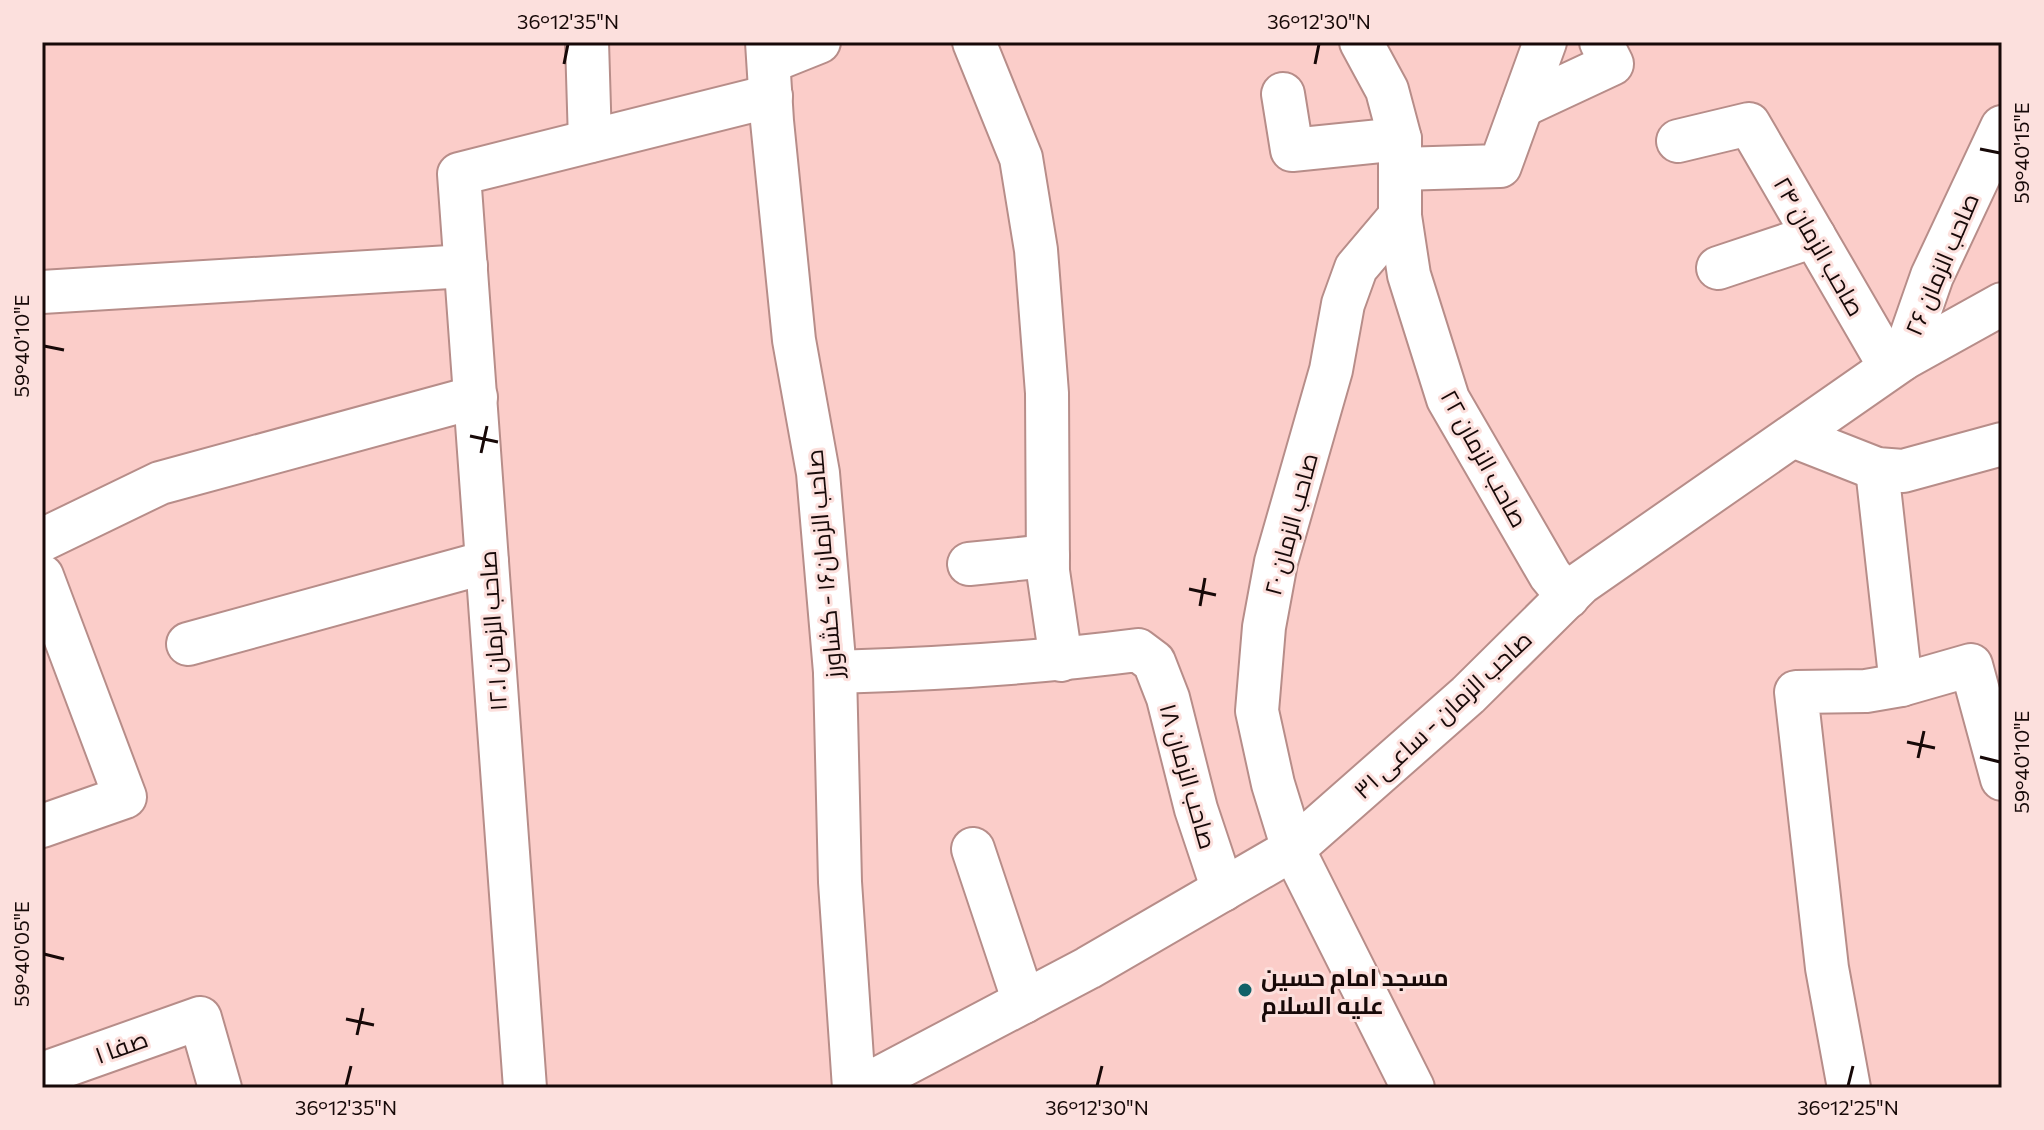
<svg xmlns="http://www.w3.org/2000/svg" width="2044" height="1130" font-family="Commissioner,Cairo,sans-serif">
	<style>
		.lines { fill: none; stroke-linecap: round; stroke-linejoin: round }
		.minor-casing { stroke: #b78d89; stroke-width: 46 }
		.minor { stroke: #fff; stroke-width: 42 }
		.ticks { fill: none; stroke: #170908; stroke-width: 3 }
		.poi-dot { fill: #106168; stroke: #fce0dd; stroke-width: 3 }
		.labels { text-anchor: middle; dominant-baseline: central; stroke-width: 6; stroke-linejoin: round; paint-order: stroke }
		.street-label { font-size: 24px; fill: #170908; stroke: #fce0dd }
		.poi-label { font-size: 24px; font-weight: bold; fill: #170908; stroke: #fce0dd; text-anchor: start }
		.neatline { fill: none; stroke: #170908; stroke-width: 3 }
		.ticks-label { font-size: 20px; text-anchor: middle; fill: #170908 }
	</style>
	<rect width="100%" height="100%" fill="#fbcdc9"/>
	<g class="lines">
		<!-- minor casing -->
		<g class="minor-casing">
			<g id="minor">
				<path d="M587,42L590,141"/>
				<path d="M767,42L772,121L794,340L818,473L835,672L840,882L854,1088"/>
				<path d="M974,42L1021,158L1036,250L1047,393L1048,571L1061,660"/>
				<path d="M1361,42L1387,90L1400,139V216L1409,275L1448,399L1550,575L1568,597"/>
				<path d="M769,62L819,42"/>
				<path d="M1283,94L1292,150L1400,139"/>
				<path d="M1522,106L1612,64L1601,42"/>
				<path d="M1678,141L1749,124L1890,367"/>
				<path d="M1400,169L1500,166L1545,42"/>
				<path d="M1400,216L1356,268L1343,304L1331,370L1276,562L1264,627L1257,711L1273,784L1293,849L1413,1088"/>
				<path d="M1718,268L1814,236"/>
				<path d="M42,292L466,266"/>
				<path d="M1903,359L1932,276L2002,127"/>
				<path d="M1793,436L1877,469L1903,471L2002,444"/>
				<path d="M1877,469L1901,685"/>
				<path d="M42,540L160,483L476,397"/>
				<path d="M969,564L1048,556"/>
				<path d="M42,576L125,797L42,826"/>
				<path d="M188,644L487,562"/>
				<path d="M835,672C937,669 1037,663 1138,650L1154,662L1168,698L1196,809L1223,890"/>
				<path d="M973,849L1024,1002"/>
				<path d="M42,1074L200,1018L220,1088"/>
				<path d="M525,1088L459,174L771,96"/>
				<path d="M860,1088L1088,968L1293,849L1468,695L1581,583L1903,359L2002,304"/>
				<path d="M1849,1088L1827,968L1796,692L1866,691L1901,685L1971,665L2002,779"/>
			</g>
		</g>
		<!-- minor -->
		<use href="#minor" class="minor"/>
	</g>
	<!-- ticks -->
	<path class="ticks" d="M564,64L568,44M1315,64L1319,44M1980,149L2000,153M44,346L64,350M470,436L498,442M481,453L487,426M1189,589L1216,595M1200,606L1205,578M1907,742L1935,748M1980,757L2000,762M1918,758L1924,731M44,954L64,959M346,1019L374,1025M357,1035L363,1008M346,1086L351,1066M1097,1086L1102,1066M1848,1086L1853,1066"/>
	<!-- markers -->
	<circle class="poi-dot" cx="1245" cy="990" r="8"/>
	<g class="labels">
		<!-- street labels -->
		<g class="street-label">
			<text transform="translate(1820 246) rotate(60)">صاحب الزمان ۲۴</text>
			<text transform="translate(1941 264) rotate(-67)">صاحب الزمان ۲۶</text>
			<text transform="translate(1485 458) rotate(61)">صاحب الزمان ۲۲</text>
			<text transform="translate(1290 524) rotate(-75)">صاحب الزمان ۲۰</text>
			<text transform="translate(823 564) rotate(-95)">صاحب الزمان۱۶ - کشاورز</text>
			<text transform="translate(492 631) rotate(-94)">صاحب الزمان ۱۲.۱</text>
			<text transform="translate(1442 714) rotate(-43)">صاحب الزمان - ساعی ۳۱</text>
			<text transform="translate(1189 776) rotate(74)">صاحب الزمان ۱۸</text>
			<text transform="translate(121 1046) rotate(-20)">صفا ۱</text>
		</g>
		<!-- poi labels -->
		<g class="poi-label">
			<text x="1261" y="976">مسجد امام حسین<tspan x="1261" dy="28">علیه السلام</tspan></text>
		</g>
	</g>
	<!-- border -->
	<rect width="2044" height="1130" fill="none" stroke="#fce0dd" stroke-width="88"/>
	<rect x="44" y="44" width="1956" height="1042" class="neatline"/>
	<g class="ticks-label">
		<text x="568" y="29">36°12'35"N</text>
		<text x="1319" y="29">36°12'30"N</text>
		<text transform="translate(2022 153) rotate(-90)" y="7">59°40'15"E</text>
		<text transform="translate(22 346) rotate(-90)" y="7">59°40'10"E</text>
		<text transform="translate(2022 762) rotate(-90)" y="7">59°40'10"E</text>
		<text transform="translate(22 954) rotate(-90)" y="7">59°40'05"E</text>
		<text x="346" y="1115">36°12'35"N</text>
		<text x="1097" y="1115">36°12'30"N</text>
		<text x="1848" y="1115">36°12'25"N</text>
	</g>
</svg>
